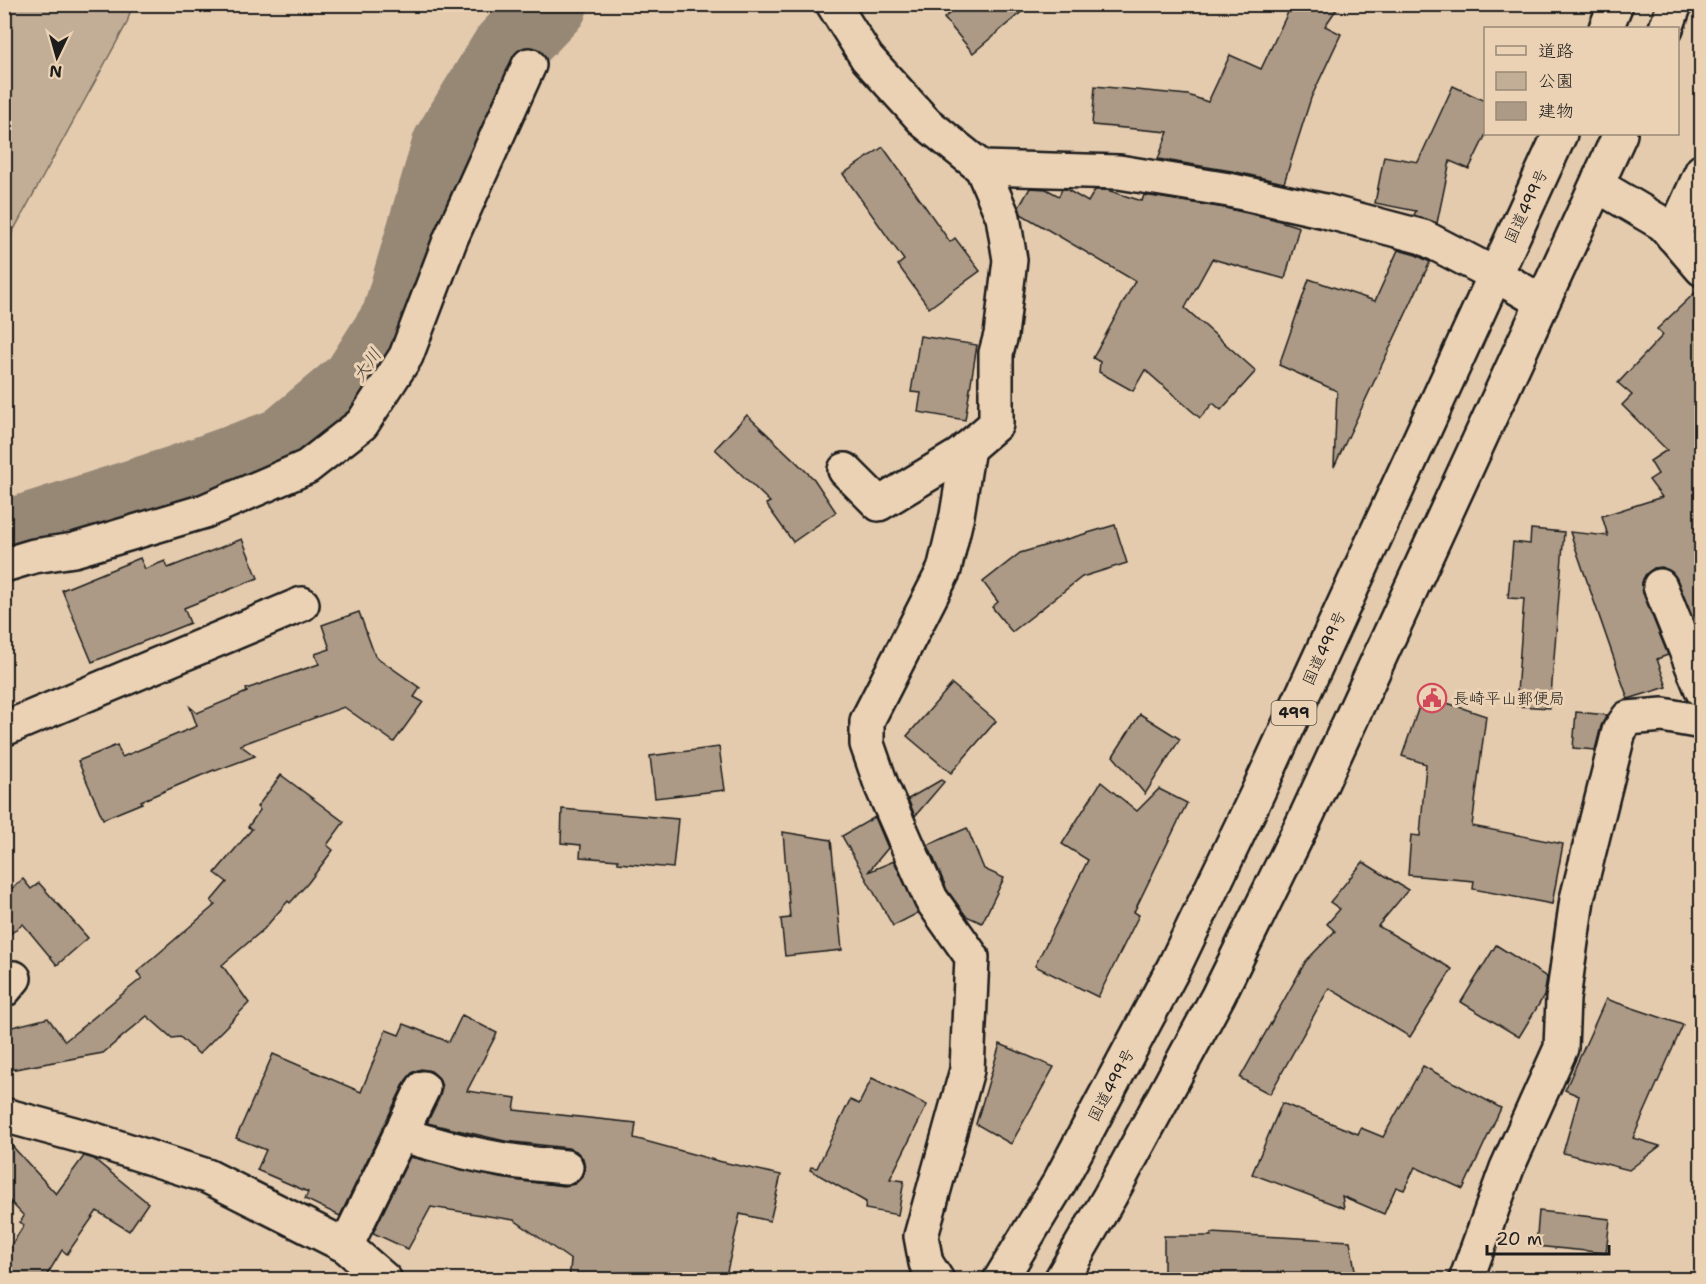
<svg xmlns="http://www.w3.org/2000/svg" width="1706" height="1284" font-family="'Shantell Sans','Klee One',sans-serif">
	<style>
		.green { fill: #c2ae96; stroke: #6f6559; stroke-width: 1.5 }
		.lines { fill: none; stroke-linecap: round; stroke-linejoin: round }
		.river { stroke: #978876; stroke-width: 74 }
		.building { fill: #ac9a86; stroke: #1c1c1c; stroke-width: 1.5 }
		.street-casing { stroke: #1c1c1c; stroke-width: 38 }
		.highway-casing { stroke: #1c1c1c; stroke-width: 38 }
		.street { stroke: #ecd2b4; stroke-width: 33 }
		.highway { stroke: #ecd2b4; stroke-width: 33 }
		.labels { text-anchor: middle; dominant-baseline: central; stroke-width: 6; stroke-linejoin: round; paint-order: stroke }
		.shield { fill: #ecd2b4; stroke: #5a534a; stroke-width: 1.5 }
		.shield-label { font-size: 15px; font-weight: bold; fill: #1c1c1c }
		.street-label { font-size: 16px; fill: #1c1c1c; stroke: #ecd2b4 }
		.poi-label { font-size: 16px; fill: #1c1c1c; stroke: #ecd2b4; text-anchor: start }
		.water-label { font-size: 18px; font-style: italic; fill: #47423c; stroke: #ecd2b4 }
	</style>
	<rect width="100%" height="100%" fill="#e4cbae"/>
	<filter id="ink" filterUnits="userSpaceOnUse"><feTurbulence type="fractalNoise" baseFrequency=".0167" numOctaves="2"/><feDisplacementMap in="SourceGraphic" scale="12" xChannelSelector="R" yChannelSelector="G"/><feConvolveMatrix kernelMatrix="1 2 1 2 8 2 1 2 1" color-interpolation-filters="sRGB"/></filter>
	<g filter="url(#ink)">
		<!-- green -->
		<path class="green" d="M5,4L132,5L127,23L5,246Z"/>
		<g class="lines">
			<!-- river -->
			<path class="river" d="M4,538L179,482L284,444L358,382L398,319L449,145L508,49L551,4"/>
		</g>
		<!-- building -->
		<g class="building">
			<path d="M961,4H1031L973,53L944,18Z"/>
			<path d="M1292,4H1340L1325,26L1341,34L1311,98L1284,183L1232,171L1158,159L1168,132L1092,125L1095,86L1188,95L1208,102L1230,55L1261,69Z"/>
			<path d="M1453,86L1485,101L1486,134L1469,169L1450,161L1437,223L1414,215L1416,211L1375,203L1384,156L1418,162Z"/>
			<path d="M883,147L950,242L955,238L980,271L929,308L898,265L904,260L843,174Z"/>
			<path d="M1030,188L1046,189L1059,196L1062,189H1066L1088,202L1095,190H1107L1142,201L1144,195L1225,208L1273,219L1299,227L1285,279L1212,259L1185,308L1256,371L1221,410L1213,403L1200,418L1145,370L1133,391L1099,372L1100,362L1093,358L1135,281L1021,214L1019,207Z"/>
			<path d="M1398,250L1416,255L1430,262L1334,467L1337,391L1279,365L1309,279L1375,301Z"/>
			<path d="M1701,287V639L1677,579L1672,572L1662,567L1654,568L1646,574L1642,583L1643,593L1668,655L1657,659L1667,687L1628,699L1570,532L1608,536L1602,516L1662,497L1649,480L1658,474L1650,461L1667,450L1622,405L1632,395L1618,383L1663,335L1657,329Z"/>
			<path d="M920,336L977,345L965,420L918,412L921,393L911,392Z"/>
			<path d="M747,415L814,479L836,512L793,542L766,504L770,502L715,449Z"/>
			<path d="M1115,525L1127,563L1082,577L1012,632L992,607L998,602L983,582L1020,553Z"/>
			<path d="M1531,529L1564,532L1550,708L1516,706L1524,599L1508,598L1513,542L1530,544Z"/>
			<path d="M242,539L258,578L184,608L190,623L92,662L62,590L140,558L145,569L165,561L168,568Z"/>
			<path d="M359,612L375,656L420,688L414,697L423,702L394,742L344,707L240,745L255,756L215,771L214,770L141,801L142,803L103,819L78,761L117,745L122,757L197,726L190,707L197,713L247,692L246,689L319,664L315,654L330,649L322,625Z"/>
			<path d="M952,684L996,721L951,773L907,736Z"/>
			<path d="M1423,695L1486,716L1472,826L1563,844L1552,904L1473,889L1474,881L1408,875L1411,835L1420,836L1426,764L1402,756Z"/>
			<path d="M1576,712L1607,715L1601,726L1595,750L1573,748Z"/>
			<path d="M1140,714L1180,739L1145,794L1113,756Z"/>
			<path d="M719,747L725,790L655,798L650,756Z"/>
			<path d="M281,775L344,822L327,845L333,850L308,883L290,903L288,901L264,929L222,965L249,1003L199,1054L180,1037L172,1038L147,1016L103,1053L4,1071V1029L48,1018L65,1041L142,978L137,972L215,905L211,901L227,882L215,873L252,829L248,827L260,810L257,807Z"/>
			<path d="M941,780L944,782L915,816L908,799Z"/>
			<path d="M1101,782L1137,811L1159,789L1187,803L1134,912L1139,915L1098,997L1035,966L1088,860L1062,844Z"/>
			<path d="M562,809L678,819L673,868L618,863V860L580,857L581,845L561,843Z"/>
			<path d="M875,817L888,848L868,872L894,861L918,913L893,926L842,836Z"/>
			<path d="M967,828L984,869L1004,878L982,923L966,916L947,890L928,845Z"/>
			<path d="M783,832L831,840L842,950L785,956L781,919L790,918Z"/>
			<path d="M1363,862L1408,890L1378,926L1452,969L1410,1037L1329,988L1270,1094L1240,1078L1306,961L1335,931L1327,924L1340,909L1330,902Z"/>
			<path d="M23,879L31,889L39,883L88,938L57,965L23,924L4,939V895Z"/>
			<path d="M1496,945L1547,977L1544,996L1519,1037L1461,1002Z"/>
			<path d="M1606,999L1683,1025L1633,1138L1660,1146L1629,1170L1563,1153L1579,1096L1565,1090Z"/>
			<path d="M462,1015L497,1033L467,1091L516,1098L514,1110L636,1123L634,1138L718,1161L781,1175L770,1221L740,1214L725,1280H569L571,1260L514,1220L431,1207L408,1249L373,1233L410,1157L499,1178L564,1186L575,1184L582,1177L585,1169L583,1158L576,1151L568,1148L505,1141L427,1123L440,1096L442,1087L439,1078L431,1071L421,1069L413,1072L406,1080L340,1216L305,1199L308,1192L257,1170L266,1150L236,1138L273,1054L361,1092L386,1030L399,1035L404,1024L449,1042Z"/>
			<path d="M1000,1044L1054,1067L1011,1144L976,1124Z"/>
			<path d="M1423,1066L1501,1108L1463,1189L1415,1167L1404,1190L1396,1187L1384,1214L1342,1196L1344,1208L1252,1174L1282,1103L1358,1134L1361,1128L1383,1137Z"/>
			<path d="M872,1078L927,1105L890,1179L904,1181L898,1215L865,1209L866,1202L810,1170L811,1167L817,1168L850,1100L859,1104Z"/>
			<path d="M4,1137L56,1194L84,1156L94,1159L148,1203L129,1231L97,1211L67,1254L62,1250L44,1280H4V1257L24,1225L20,1222L24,1216L4,1195Z"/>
			<path d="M1539,1211L1610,1219L1606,1253L1536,1246Z"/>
			<path d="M1211,1233L1350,1241L1356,1276L1333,1280H1164V1236H1211Z"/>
		</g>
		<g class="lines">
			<!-- street casing -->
			<g class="street-casing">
				<g id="street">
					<path d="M833,4L867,58L926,123L982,168L1119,172L1229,190L1325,211L1423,237L1494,274L1542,302"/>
					<path d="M1597,185L1663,224L1702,269"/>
					<path d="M1673,236L1702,171"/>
					<path d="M845,470L879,504L960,455L996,424V353L1001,335L1010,260L1003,217L982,168"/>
					<path d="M4,565L34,556L74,550L205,511L307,467L362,424L406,356L451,238L529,65"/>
					<path d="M1660,586L1702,690"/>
					<path d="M4,729L302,604"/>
					<path d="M4,990L14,978"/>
					<path d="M4,1115L92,1139L207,1176L346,1246L385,1280"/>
					<path d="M400,1134C458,1152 505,1163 566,1167"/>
					<path d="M346,1246L423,1088"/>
					<path d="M937,1280L926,1263L921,1236L967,1070L972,957L931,899L882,787L867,744V721L944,570L957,515L968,448"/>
					<path d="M1466,1280L1507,1168L1561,1048L1563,999L1577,899L1619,731L1628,718L1663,715L1702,722"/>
				</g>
			</g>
			<!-- highway casing -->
			<g class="highway-casing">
				<g id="highway">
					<path d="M1606,28L1616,4"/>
					<path d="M1666,28L1675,4"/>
					<path d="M1000,1280L1059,1183L1174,967L1258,792L1560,134"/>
					<path d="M1061,1280L1110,1196L1218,996L1307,815L1620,134"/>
				</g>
			</g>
			<!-- street -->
			<use href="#street" class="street"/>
			<!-- highway -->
			<use href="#highway" class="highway"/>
		</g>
	</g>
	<!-- icons -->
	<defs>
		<g id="civic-ring" transform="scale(1.5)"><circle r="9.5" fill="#ecd2b4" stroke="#d1495b" stroke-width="1.5"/><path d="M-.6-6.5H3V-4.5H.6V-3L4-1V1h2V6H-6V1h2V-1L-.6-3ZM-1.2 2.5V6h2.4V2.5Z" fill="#d1495b"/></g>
	</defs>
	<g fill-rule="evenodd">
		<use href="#civic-ring" x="1432" y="698"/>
	</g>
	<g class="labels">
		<!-- shield labels -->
		<rect class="shield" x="1271.5" y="701" width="45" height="24" rx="4.5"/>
		<g class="shield-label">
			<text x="1294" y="713">499</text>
		</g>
		<!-- street labels -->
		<g class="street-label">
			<text transform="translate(1526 206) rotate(-65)">国道499号</text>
			<text transform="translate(1324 648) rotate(-65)">国道499号</text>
			<text transform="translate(1111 1085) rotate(-62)">国道499号</text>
		</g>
		<!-- poi labels -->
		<g class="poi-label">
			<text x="1453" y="698">長崎平山郵便局</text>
		</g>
		<!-- water labels -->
		<g class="water-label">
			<text transform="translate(367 365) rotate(-55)">大川</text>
		</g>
	</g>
	<!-- margin -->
	<rect width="1706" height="1284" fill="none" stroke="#ecd2b4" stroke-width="24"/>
	<rect x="12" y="12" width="1682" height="1260" fill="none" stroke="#1c1c1c" stroke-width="2" filter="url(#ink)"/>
	<!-- legend -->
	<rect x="1484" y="27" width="195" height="108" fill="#ecd2b4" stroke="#998977" stroke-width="1.5"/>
	<rect x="1496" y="46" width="30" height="9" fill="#ecd2b4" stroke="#998977" stroke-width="1.5"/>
	<text x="1538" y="57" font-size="18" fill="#1c1c1c">道路</text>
	<rect x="1496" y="72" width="30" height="18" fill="#c2ae96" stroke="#998977" stroke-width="1.5"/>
	<text x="1538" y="87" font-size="18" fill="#1c1c1c">公園</text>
	<rect x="1496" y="102" width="30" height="18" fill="#ac9a86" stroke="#998977" stroke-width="1.5"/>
	<text x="1538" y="117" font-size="18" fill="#1c1c1c">建物</text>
	<!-- north arrow -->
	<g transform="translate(57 57) rotate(185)" stroke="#ecd2b4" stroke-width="4.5" paint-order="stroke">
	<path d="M0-4.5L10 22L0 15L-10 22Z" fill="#1c1c1c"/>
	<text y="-9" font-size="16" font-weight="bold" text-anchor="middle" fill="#1c1c1c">N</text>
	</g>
	<!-- scale -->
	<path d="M1487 1245v9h122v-9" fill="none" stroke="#1c1c1c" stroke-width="3"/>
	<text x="1496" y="1245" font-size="18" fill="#1c1c1c" stroke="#ecd2b4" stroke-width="4.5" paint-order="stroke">20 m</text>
</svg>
